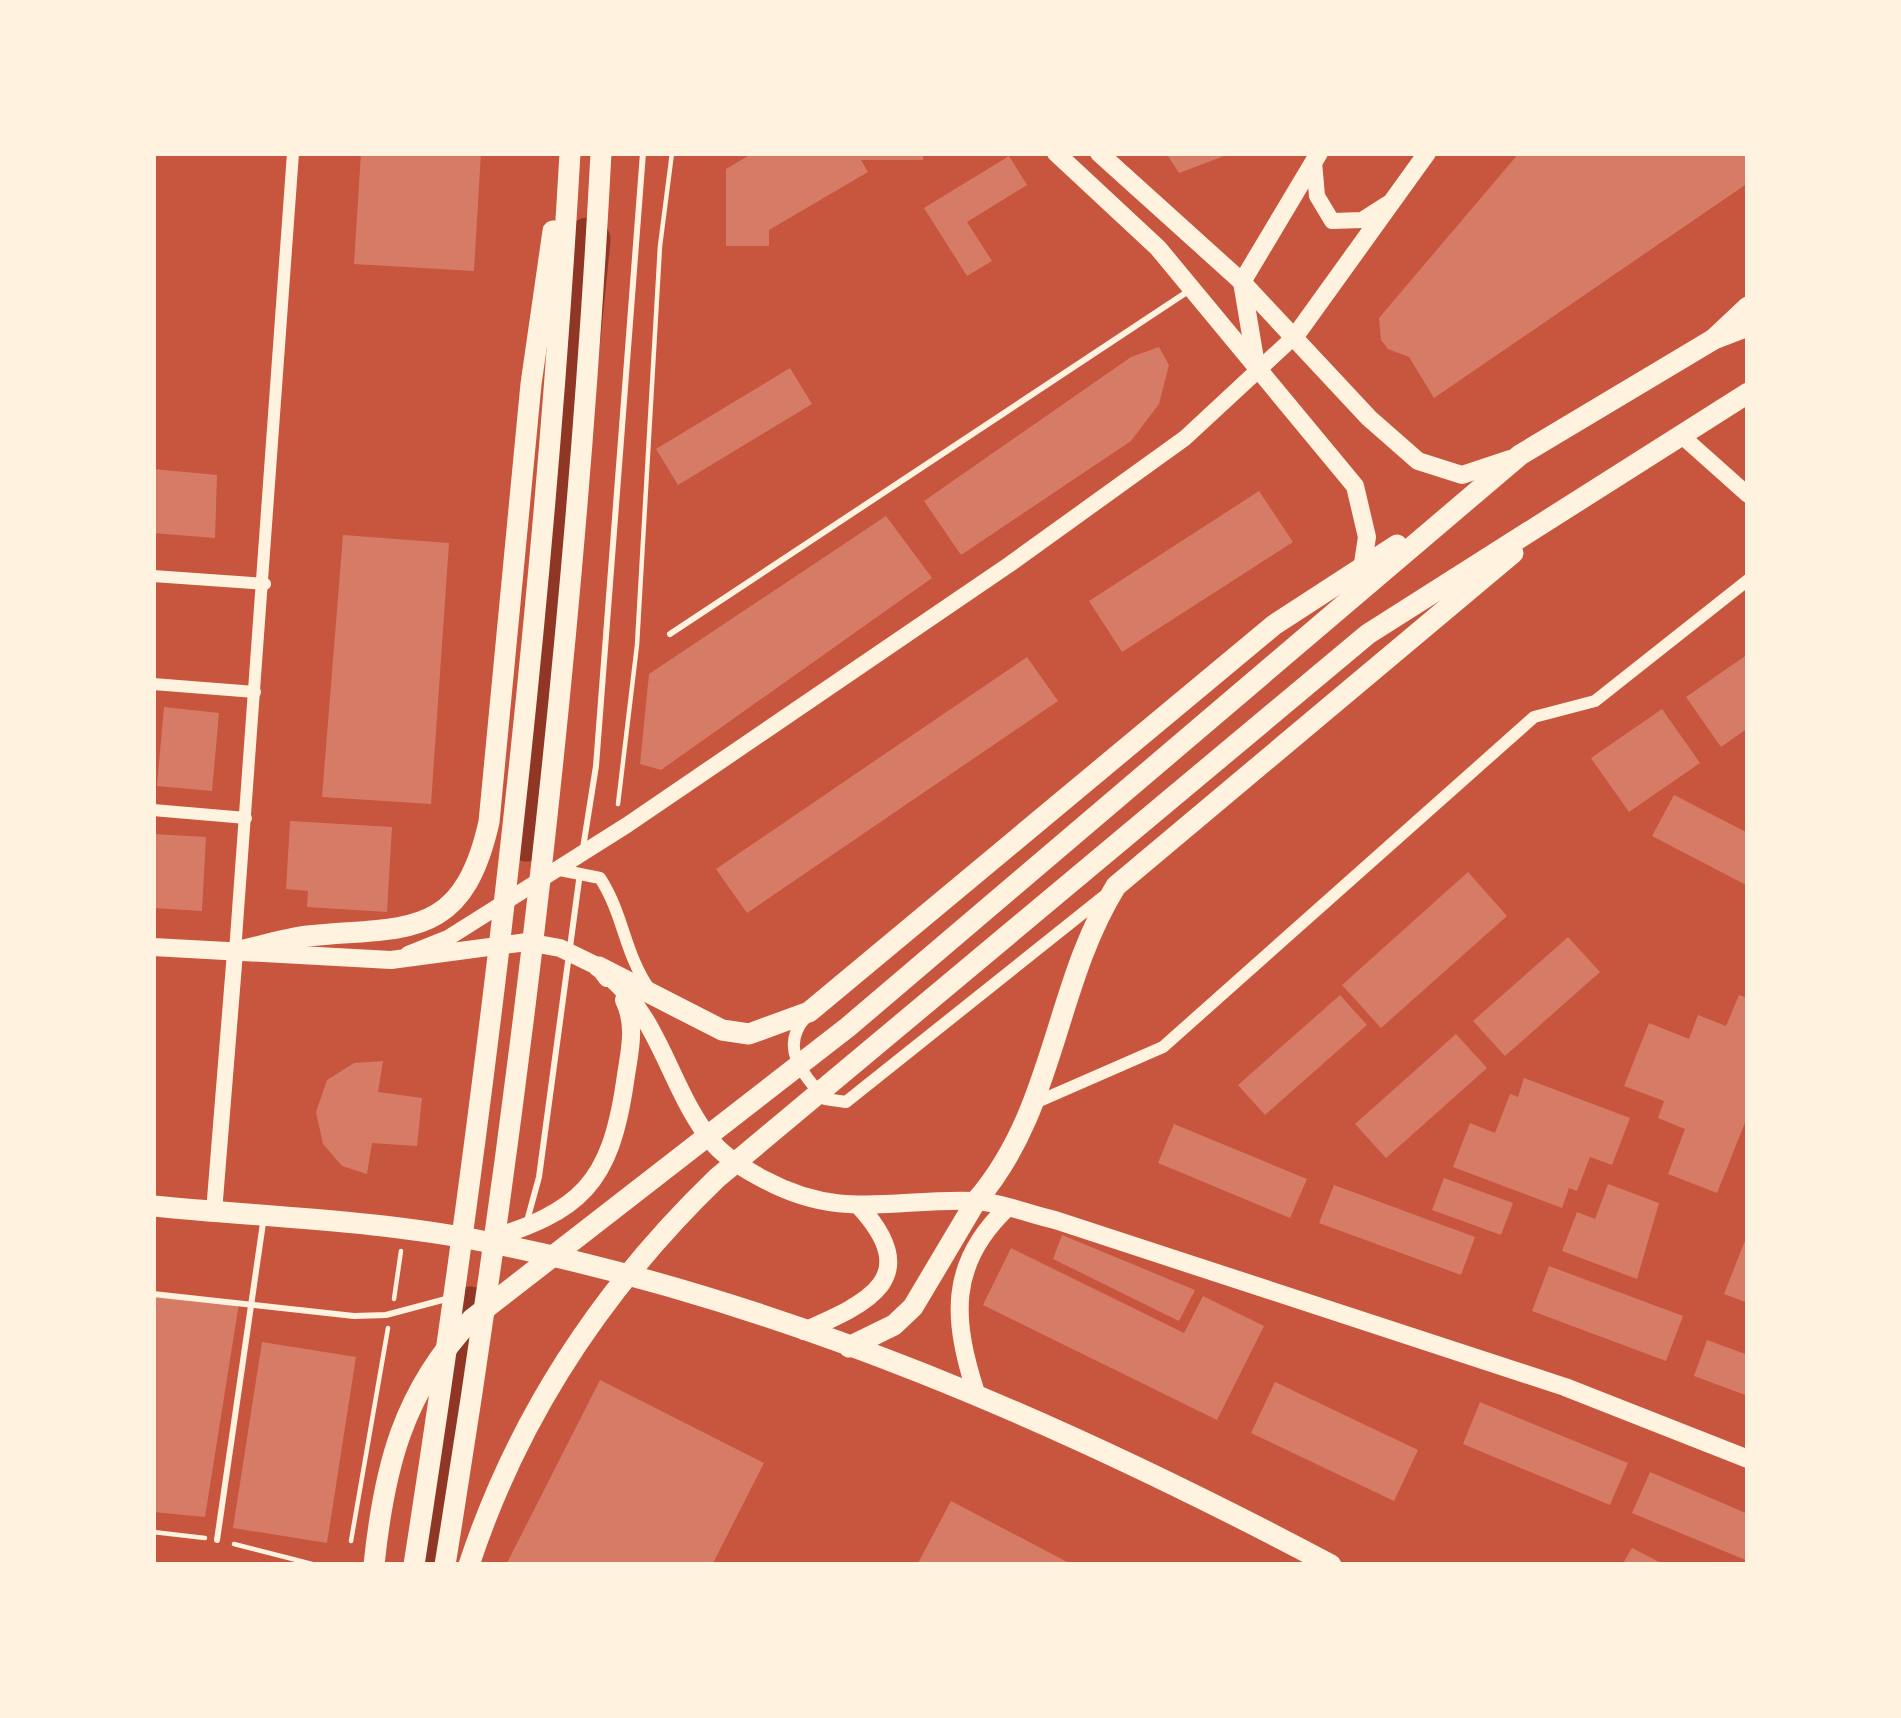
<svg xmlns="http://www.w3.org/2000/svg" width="1901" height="1718" font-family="Karla,sans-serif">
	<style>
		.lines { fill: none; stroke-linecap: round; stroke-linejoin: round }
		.river { stroke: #8f3625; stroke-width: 45 }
		.building { fill: #d67c66 }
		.path { stroke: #fff3e0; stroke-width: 4.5 }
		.service { stroke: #fff3e0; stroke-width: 6 }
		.minor { stroke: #fff3e0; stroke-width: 12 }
		.tertiary { stroke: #fff3e0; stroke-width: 16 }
		.secondary { stroke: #fff3e0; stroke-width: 18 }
		.primary { stroke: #fff3e0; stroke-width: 21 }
		.trunk { stroke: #fff3e0; stroke-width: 21 }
	</style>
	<rect width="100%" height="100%" fill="#c8553d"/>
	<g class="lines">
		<!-- river -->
		<g class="river">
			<path d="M527,839L588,240"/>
			<path d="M433,1565L470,1309"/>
		</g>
	</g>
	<!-- building -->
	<g class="building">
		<path d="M361,153H481L474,271L354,264Z"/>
		<path d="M753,153H923V160H861L868,172L769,230V246H726V169Z"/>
		<path d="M1166,153H1232L1179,173Z"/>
		<path d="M1519,153H1748V183L1434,398L1409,357L1388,349L1381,340L1379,318Z"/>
		<path d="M1009,156L1027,185L967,222L992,261L967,276L924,208Z"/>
		<path d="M1159,347L1169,365L1159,404L1131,441L961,555L924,501L1131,357Z"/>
		<path d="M790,368L812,404L678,485L656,449Z"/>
		<path d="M153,469L217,475L215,538L153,533Z"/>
		<path d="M1259,491L1293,542L1122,652L1089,601Z"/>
		<path d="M886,516L932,578L661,770L640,764L649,674Z"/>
		<path d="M343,535L449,543L431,804L322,797Z"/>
		<path d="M1748,654V728L1721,747L1686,697Z"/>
		<path d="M1027,657L1058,701L747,913L716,869Z"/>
		<path d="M164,707L219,713L212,791L157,786Z"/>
		<path d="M1662,709L1700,763L1629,812L1591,758Z"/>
		<path d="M1674,795L1748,833V886L1652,836Z"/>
		<path d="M290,821L392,827L387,912L307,907L308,891L286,889Z"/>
		<path d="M153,834L206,837L202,911L153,908Z"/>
		<path d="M1468,872L1507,916L1381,1028L1342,985Z"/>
		<path d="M1568,937L1600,972L1505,1056L1473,1021Z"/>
		<path d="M1340,995L1367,1025L1265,1115L1238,1085Z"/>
		<path d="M1739,995L1748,998V1115L1717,1193L1668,1174L1685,1129L1658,1118L1664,1101L1624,1086L1649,1023L1689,1039L1698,1015L1726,1026Z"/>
		<path d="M1456,1034L1487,1068L1386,1158L1355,1124Z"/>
		<path d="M383,1061L378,1092L422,1098L417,1146L372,1143L367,1174L342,1166L323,1144L316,1112L327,1080L354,1063Z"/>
		<path d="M1524,1078L1630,1118L1612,1165L1590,1157L1577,1191L1569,1188L1562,1208L1453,1167L1470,1123L1495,1133L1510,1094L1518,1097Z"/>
		<path d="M1174,1124L1307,1179L1290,1218L1158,1163Z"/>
		<path d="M1444,1178L1513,1203L1501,1235L1432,1210Z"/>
		<path d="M1608,1184L1659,1203L1637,1279L1562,1251L1577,1212L1595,1219Z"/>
		<path d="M1334,1185L1475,1237L1461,1275L1319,1223Z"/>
		<path d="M1748,1233V1303L1724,1294Z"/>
		<path d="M1062,1235L1195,1290L1179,1321L1053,1259Z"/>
		<path d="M1011,1248L1184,1333L1203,1296L1264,1326L1217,1420L983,1305Z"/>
		<path d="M1549,1266L1683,1316L1666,1361L1532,1311Z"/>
		<path d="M153,1294L239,1303L205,1517L153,1512Z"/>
		<path d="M1707,1340L1748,1355V1396L1694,1376Z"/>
		<path d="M262,1342L356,1357L327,1543L233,1528Z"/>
		<path d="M600,1380L764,1463L712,1565H506Z"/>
		<path d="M1275,1382L1418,1450L1394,1501L1251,1433Z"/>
		<path d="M1480,1402L1628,1463L1610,1505L1463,1444Z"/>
		<path d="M1650,1472L1748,1514V1561L1632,1513Z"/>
		<path d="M951,1501L1073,1565H917Z"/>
		<path d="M1632,1548L1665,1565H1622Z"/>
	</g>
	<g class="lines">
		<!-- path -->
		<g class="path">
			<path d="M618,804L637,645L660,246L672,153"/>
			<path d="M394,1299L401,1251"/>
			<path d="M153,1532L205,1538"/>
			<path d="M351,1541L388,1328"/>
			<path d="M234,1544L316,1565"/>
		</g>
		<!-- service -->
		<g class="service">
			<path d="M670,634L1190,290"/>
			<path d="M583,848L596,766L643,153"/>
			<path d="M527,1221L539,1177L580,873"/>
			<path d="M153,1294L354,1316L386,1315L446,1299"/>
			<path d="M217,1540L263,1223"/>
		</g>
		<!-- minor -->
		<g class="minor">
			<path d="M153,576L265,584"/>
			<path d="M153,684L255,692"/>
			<path d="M153,810L246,818"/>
			<path d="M555,869L600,878C624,915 624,953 650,990"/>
			<path d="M235,952L293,153"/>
			<path d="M805,1018C779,1048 803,1074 825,1099L846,1102L1103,897"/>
			<path d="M1037,1102L1163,1047L1534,717L1595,701L1748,580"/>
		</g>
		<!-- tertiary -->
		<g class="tertiary">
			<path d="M1314,162L1317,196L1332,221L1362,220L1387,204"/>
			<path d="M1683,437L1748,495"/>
			<path d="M408,954L448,938L627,825L1010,564L1185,438L1296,335"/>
			<path d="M214,1212L235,952"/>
		</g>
		<!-- secondary -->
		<g class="secondary">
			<path d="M1056,153L1158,248L1355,486L1367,537L1361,576"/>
			<path d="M1099,153L1242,282L1369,418L1418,461L1462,475L1510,459"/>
			<path d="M1296,335L1427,153"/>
			<path d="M1256,365L1242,282L1319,153"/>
			<path d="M153,947L391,960L527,942L560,948L599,967L607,978"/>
			<path d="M611,978C662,1023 671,1092 713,1143C727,1159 746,1170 765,1180C841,1221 895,1198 974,1201C1000,1202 1029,1214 1055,1220L1565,1387L1748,1459"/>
			<path d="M483,1241C581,1212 610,1184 625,1082C629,1053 637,1027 624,1000"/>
			<path d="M804,1331C868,1303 925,1278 859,1206"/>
			<path d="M976,1393C953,1321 947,1265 1007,1208"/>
		</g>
		<!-- primary -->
		<g class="primary">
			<path d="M1714,339L1748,307"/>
			<path d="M153,1206C263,1217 379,1220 487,1242C785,1301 1065,1424 1331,1565"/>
			<path d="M849,1347L894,1325L913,1307L976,1201"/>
		</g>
		<!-- trunk -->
		<g class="trunk">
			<path d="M235,952C259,947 284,939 308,936C406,926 462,942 489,822L531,384L553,231"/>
			<path d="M599,967L722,1030L749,1034L809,1012L1274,625L1397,545"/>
			<path d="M976,1201C1055,1110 1054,986 1116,886L1513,553"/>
			<path d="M374,1565C384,1468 403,1391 472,1319L848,1027L1520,455L1714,339L1748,326"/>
			<path d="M414,1565C487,1096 543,627 570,153"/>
			<path d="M445,1565C521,1097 576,627 601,153"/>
			<path d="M469,1565C518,1416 604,1287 717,1178L1368,634L1748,393"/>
		</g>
	</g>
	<!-- border -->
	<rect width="1901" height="1718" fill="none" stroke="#fff3e0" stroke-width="312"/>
</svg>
